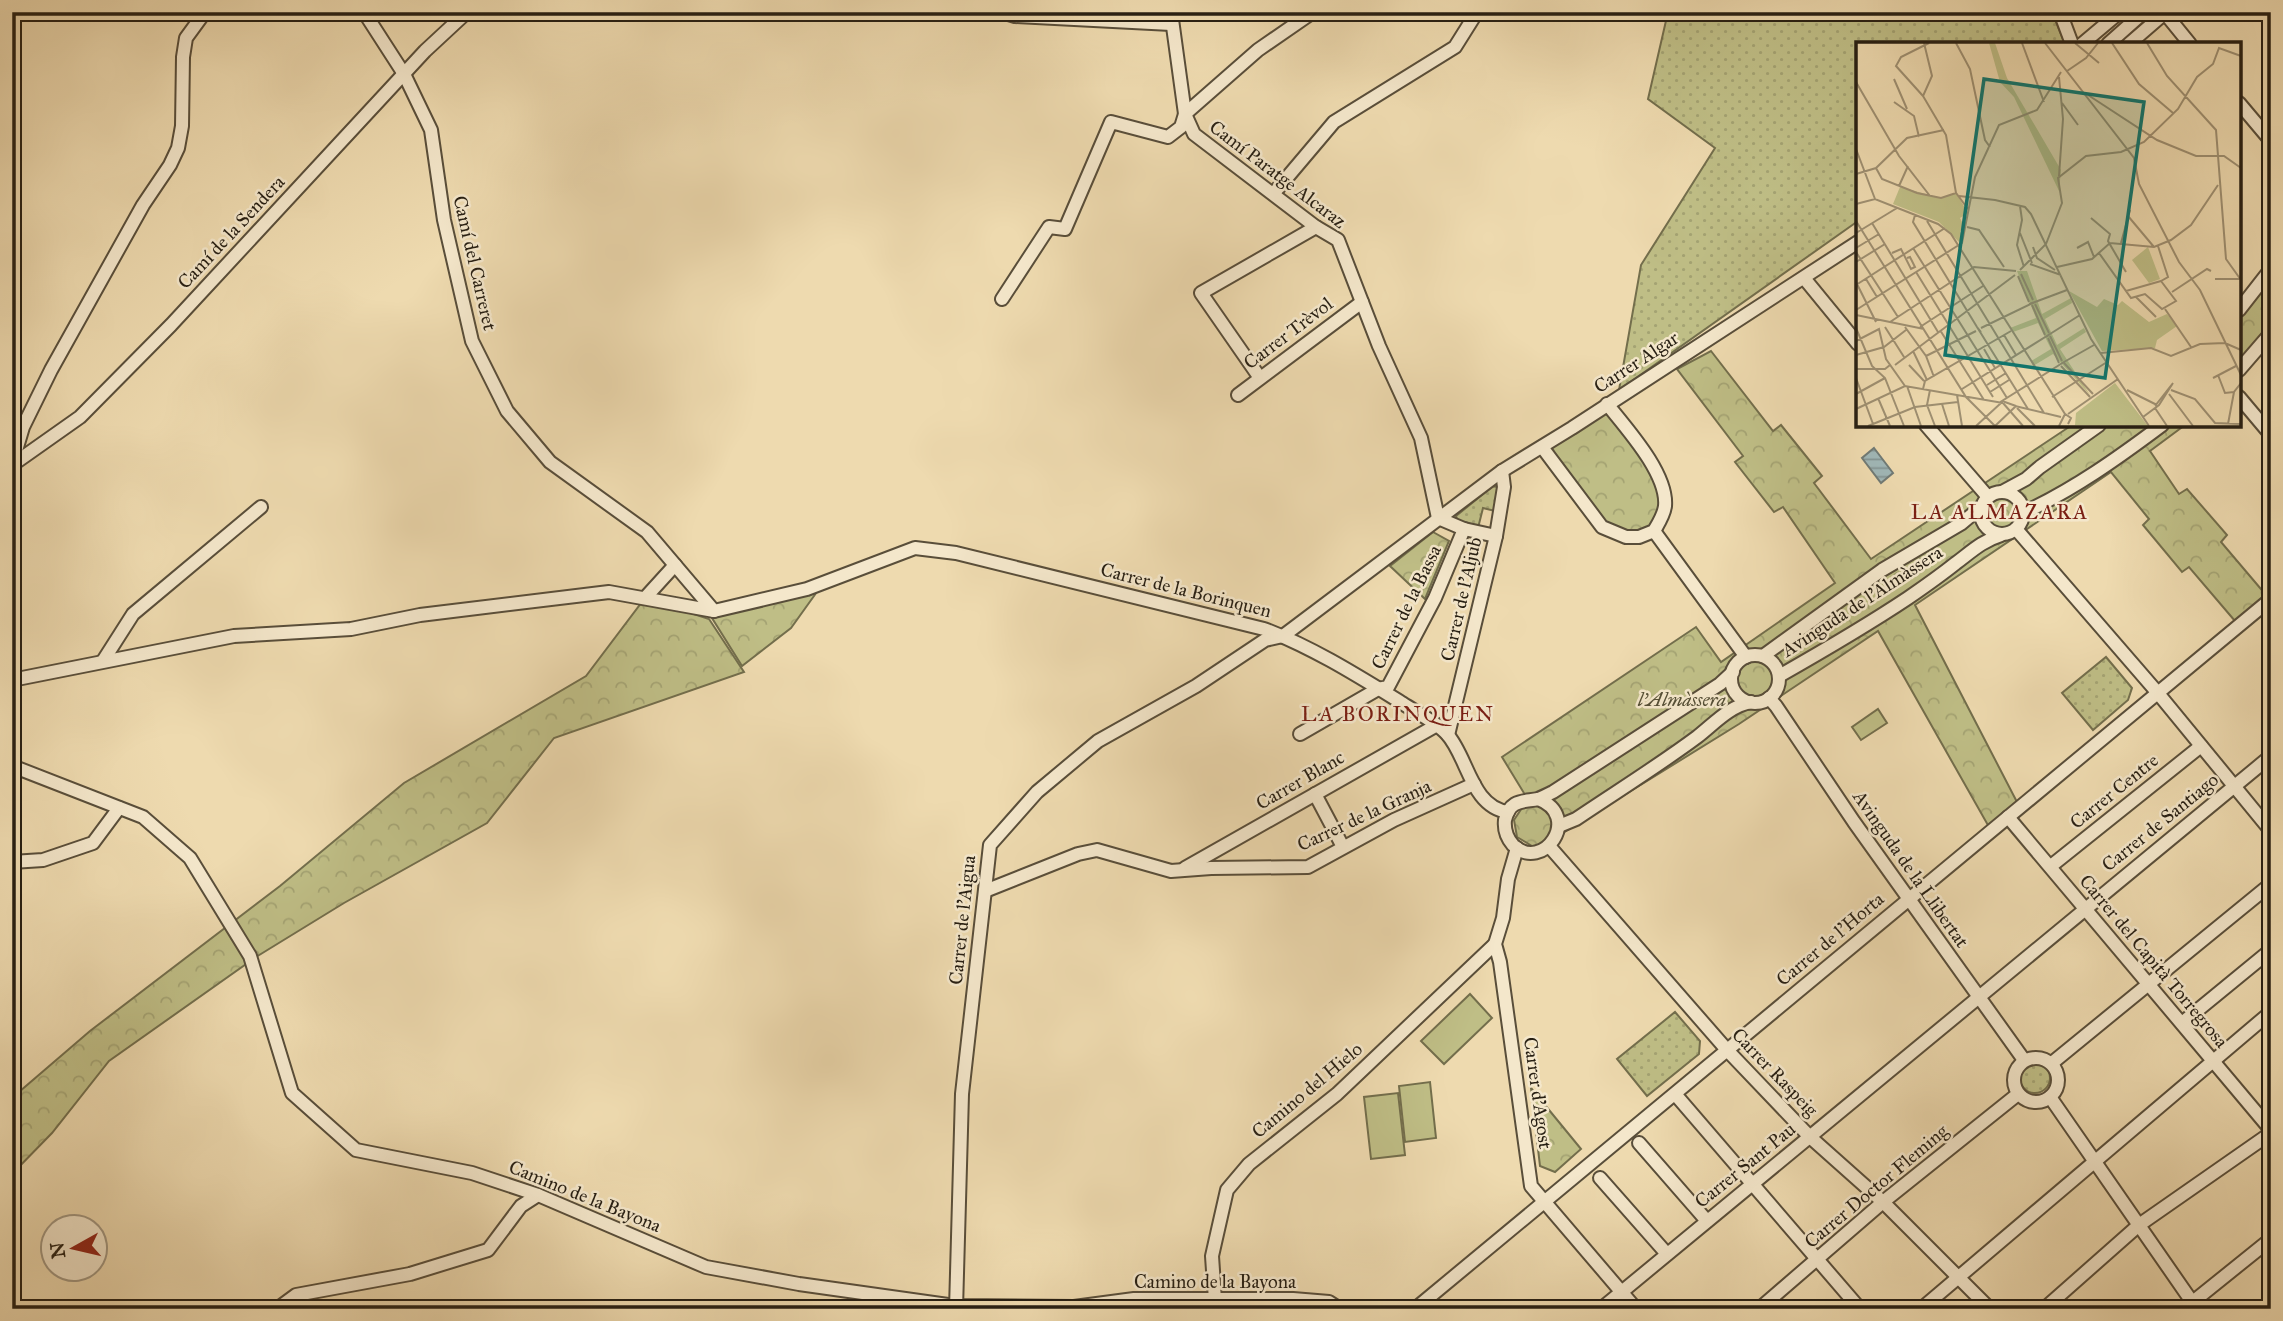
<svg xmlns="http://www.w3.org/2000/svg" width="2283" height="1321" font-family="'IM FELL Great Primer',serif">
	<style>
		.grass { fill: url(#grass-dots); stroke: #736e4c; stroke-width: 2 }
		.forest { fill: url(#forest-crowns); stroke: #736e4c; stroke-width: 2 }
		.pitch { fill: #bfbe86; stroke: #736e4c; stroke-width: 2 }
		.water { fill: url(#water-rules); stroke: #707a75; stroke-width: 2 }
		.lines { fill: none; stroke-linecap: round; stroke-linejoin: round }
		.minor-casing { stroke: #594e3a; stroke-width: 16 }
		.minor { stroke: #f4e7cb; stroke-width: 12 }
		.labels { text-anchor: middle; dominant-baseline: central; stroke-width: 5; stroke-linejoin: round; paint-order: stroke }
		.street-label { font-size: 19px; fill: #271f13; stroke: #f4e7cb }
		.park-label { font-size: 19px; font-style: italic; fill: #554f36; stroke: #f4e7cb }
		.neighbourhood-label { font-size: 21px; letter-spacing: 2px; fill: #7a1f14; stroke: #f4e7cb }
		.inset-road { fill: none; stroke: #9e8f71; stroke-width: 2 }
		.view { fill: #0f766e; fill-opacity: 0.15; stroke: #0f766e; stroke-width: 3.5 }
		.inset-edge { fill: none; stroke: #271f13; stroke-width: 3.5 }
	</style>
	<defs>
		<pattern id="grass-dots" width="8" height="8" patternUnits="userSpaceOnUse" patternTransform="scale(1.75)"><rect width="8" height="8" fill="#bfbe86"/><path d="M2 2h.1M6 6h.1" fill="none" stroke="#a4a373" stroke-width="1.8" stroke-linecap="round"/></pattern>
		<pattern id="forest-crowns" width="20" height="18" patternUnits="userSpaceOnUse" patternTransform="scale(1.75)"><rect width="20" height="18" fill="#bfbe86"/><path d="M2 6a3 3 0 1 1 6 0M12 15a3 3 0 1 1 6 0" fill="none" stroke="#a4a373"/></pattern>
		<pattern id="water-rules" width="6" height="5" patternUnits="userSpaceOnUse" patternTransform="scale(1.75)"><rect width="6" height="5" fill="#a0b7b7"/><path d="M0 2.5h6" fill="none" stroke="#829494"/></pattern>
	</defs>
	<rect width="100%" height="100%" fill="#eedaaf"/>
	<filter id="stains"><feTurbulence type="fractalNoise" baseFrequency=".00286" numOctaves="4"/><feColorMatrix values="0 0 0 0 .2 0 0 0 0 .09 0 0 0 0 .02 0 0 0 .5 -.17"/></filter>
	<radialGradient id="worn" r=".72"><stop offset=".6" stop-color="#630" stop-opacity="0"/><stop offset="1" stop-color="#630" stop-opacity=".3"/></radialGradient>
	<!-- grass -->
	<g class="grass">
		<path d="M1668,12H2052L2065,44H1858V221L1619,390L1641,265L1715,148L1648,99Z"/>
		<path d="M1493,486L1498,487L1495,511L1483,508L1478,528L1458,522L1456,516Z"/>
		<path d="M2106,657L2132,688L2128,700L2093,730L2062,693Z"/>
		<path d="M1675,1012L1700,1041L1699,1054L1647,1096L1617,1059Z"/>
		<circle cx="2035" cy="1078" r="15"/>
	</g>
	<!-- forest -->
	<g class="forest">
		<path d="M2271,269V336L2239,379V303Z"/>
		<path d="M1711,351L1773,431L1781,425L1822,476L1814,483L1871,559L2069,427L2068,425H2185L2150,451L2179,494L2187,489L2227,535L2221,542L2266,595L2235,621L2189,567L2182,572L2143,525L2149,519L2111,472L1915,605L2017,802L1989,827L1878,631L1739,724L1545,844L1532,846L1517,837L1514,820L1522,808L1530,803L1502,757L1696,627L1721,662L1835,583L1783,507L1774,512L1735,462L1743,456L1677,369Z"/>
		<path d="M1607,404L1665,492L1654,531L1640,536L1602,527L1542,447Z"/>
		<path d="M1433,532L1449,541L1425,599L1390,566Z"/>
		<path d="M819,589L791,628L742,666L712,618Z"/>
		<path d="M645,598L709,619L744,672L554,738L487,823L344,903L256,957L109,1061L52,1133L12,1174V1098L90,1031L280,886L404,783L586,676Z"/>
		<path d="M1531,1088L1581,1149L1555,1172L1540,1166Z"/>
	</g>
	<!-- pitch -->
	<g class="pitch">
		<path d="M1878,709L1887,723L1861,740L1852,727Z"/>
		<path d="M1470,994L1492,1018L1444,1064L1421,1041Z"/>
		<path d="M1430,1082L1436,1138L1405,1142L1399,1086Z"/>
		<path d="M1398,1093L1405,1155L1371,1159L1364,1097Z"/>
	</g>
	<!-- water -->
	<path class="water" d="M1874,448L1893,473L1881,483L1862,458Z"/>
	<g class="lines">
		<!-- minor casing -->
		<g class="minor-casing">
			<g id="minor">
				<path d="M364,12L404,74L431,130L444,220L472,341L507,411L550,462L647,532L714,611L807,589L915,548L956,553L1264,629C1312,647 1358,676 1402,703C1417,713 1435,721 1447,734C1468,757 1471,807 1508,812"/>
				<path d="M1002,12L1015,16L1171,24"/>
				<path d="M1171,12L1185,114L1194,134L1316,227L1338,240L1379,346L1421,438L1438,518"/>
				<path d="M2060,12L2072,44"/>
				<path d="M2164,12L2190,44"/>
				<path d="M2082,44L2120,12"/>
				<path d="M2108,44L2144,12"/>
				<path d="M2129,44L2166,12"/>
				<path d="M2239,103L2271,141"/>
				<path d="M1274,193L1334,122L1455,47L1477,12"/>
				<path d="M1804,278L1858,344"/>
				<path d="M1002,299L1049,227L1065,229L1111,122L1168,137L1181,127L1185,114L1258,50L1313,12"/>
				<path d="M2239,310L2271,269"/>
				<path d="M2239,370L2271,333"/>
				<path d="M1260,378L1201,293L1316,227"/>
				<path d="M1238,395L1362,302"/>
				<path d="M2239,397L2271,435"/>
				<path d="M1926,425L1988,497"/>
				<path d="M1542,447L1602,527L1626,537H1639L1654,531C1658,524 1664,515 1665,506C1668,474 1627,429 1607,404"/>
				<path d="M12,464L23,427L51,370L143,205L170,165L178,148L182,126L183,57L186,38L205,12"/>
				<path d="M12,465L80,417L171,325L425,51L467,12"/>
				<circle cx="2002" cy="513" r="21"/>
				<path d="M2002,492L2026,479L2040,467L2099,425"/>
				<path d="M2023,513C2073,490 2118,458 2162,425"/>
				<path d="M1438,518L1464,529L1496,536"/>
				<path d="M2016,529L2157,692L2271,831"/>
				<path d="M1654,531L1746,657"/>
				<path d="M645,598L675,565"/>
				<circle cx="1755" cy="679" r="24"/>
				<path d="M1763,656L1882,570L1962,523L1981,507"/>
				<path d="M103,661L133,614L261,507"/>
				<path d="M1779,676C1823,651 1866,626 1908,598C1924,587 1941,575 1956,563C1972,551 1982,541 2001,535"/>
				<path d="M12,680L234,636L351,629L420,615L609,592L714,611"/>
				<path d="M1769,698L1776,706L1854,822L2024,1060"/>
				<path d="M1300,734L1378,689L1388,687L1435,598L1464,529"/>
				<path d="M1448,735L1496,536L1504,487L1502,471"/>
				<path d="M12,766L143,817L190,858L250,956L292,1093L356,1150L472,1173L538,1195L706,1267L799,1284L955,1306L1074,1307L1134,1299H1293L1329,1302L1340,1309"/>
				<path d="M1315,794L1343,847"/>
				<path d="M1538,799C1583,816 1543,874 1513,845C1507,838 1504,829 1505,820C1510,799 1523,802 1538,799C1543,797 1549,794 1553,792L1720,684L1733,672"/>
				<path d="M2008,817L2271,1130"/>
				<path d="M1559,826L1576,819C1616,792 1658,766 1697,737C1715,723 1728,707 1751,702"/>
				<path d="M1549,846L1727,1050L1810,1137L1883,1202L1990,1309"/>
				<path d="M1517,848L1508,879L1503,918L1495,944L1500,962L1531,1186L1636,1309"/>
				<path d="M12,862L43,860L93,843L119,808"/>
				<path d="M2051,866L2201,746"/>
				<path d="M1185,868L1437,725"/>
				<path d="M985,891L1078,854L1097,850L1171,871L1211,868L1308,867L1394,820L1474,784"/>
				<path d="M2182,1023L2271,950"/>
				<circle cx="2036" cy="1080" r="22"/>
				<path d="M2052,1063L2271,884"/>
				<path d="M1675,1094L1860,1309"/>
				<path d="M2050,1097L2197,1309"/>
				<path d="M1639,1143L1707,1221"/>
				<path d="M1600,1178L1667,1254"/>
				<path d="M1215,1300L1212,1256L1227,1190L1249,1164L1337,1094L1495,944"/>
				<path d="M277,1309L296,1295L410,1274L488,1250L521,1206L538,1195"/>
				<path d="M956,1309L962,1094L990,845L1037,792L1098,741L1196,686L1265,640L1283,636L1502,471L1572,428L1858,242"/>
				<path d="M1415,1309L2271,599"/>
				<path d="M1601,1309L2271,756"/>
				<path d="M1759,1309L1883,1202L2018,1094"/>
				<path d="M1921,1309L2271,1012"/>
				<path d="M2044,1309L2139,1225L2271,1133"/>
				<path d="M2184,1309L2271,1239"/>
			</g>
		</g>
		<!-- minor -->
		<use href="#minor" class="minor"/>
	</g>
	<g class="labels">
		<!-- street labels -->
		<g class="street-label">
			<text transform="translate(1278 174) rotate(37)">Camí Paratge Alcaraz</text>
			<text transform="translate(231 232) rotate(-47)">Camí de la Sendera</text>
			<text transform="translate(475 263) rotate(77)">Camí del Carreret</text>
			<text transform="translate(1288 333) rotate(-37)">Carrer Trèvol</text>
			<text transform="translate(1636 362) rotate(-33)">Carrer Algar</text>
			<text transform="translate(1186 590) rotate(14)">Carrer de la Borinquen</text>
			<text transform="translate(1461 599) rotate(-77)">Carrer de l'Aljub</text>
			<text transform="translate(1862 601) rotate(-33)">Avinguda de l'Almàssera</text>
			<text transform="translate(1406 607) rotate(-64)">Carrer de la Bassa</text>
			<text transform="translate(1300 780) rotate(-30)">Carrer Blanc</text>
			<text transform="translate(2114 791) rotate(-39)">Carrer Centre</text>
			<text transform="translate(1364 815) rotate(-25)">Carrer de la Granja</text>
			<text transform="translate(2160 822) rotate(-39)">Carrer de Santiago</text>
			<text transform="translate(1911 869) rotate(55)">Avinguda de la Llibertat</text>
			<text transform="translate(962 920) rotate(-84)">Carrer de l'Aigua</text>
			<text transform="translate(1830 939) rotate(-40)">Carrer de l'Horta</text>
			<text transform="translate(2154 961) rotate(50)">Carrer del Capità Torregrosa</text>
			<text transform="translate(1775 1072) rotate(46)">Carrer Raspeig</text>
			<text transform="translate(1307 1090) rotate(-40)">Camino del Hielo</text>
			<text transform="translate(1538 1093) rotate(82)">Carrer d'Agost</text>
			<text transform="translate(1745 1165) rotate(-39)">Carrer Sant Pau</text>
			<text transform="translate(1876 1186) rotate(-40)">Carrer Doctor Fleming</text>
			<text transform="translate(585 1196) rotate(22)">Camino de la Bayona</text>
			<text x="1215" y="1281">Camino de la Bayona</text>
		</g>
		<!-- park labels -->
		<g class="park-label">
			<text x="1682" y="699">l'Almàssera</text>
		</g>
		<!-- neighbourhood labels -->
		<g class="neighbourhood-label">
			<text x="2000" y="512">LA ALMAZARA</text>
			<text x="1398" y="714">LA BORINQUEN</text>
		</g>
	</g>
	<!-- overview -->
	<g transform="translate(1856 42)">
		<rect width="385" height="385" fill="#eedaaf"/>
		<path d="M292,205L304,237L293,241L276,218ZM213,249L241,265L248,257L262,263L266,259L293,280L311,272L321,284L301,298L299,306L246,309Z" fill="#bfbe86"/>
		<path d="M133,1H139L151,36L205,128L203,149L158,55L144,40ZM161,229H171L186,272L215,256L216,261L189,277L201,303L228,286L230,290L204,307L234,353L197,312L177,324L175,319L195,307L182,281L157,290L154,286L180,276ZM259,341L292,384L219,383L220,371Z" fill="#bfbe86"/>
		<path d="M44,145L85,156L100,151L112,171L104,176L109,186L104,189L107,197L103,200L83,180L37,162Z" fill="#bfbe86"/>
		<path class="inset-road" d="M68,1L76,34L67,54L90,93L100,151M100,1L114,27L129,98L134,105M166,1L188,60M189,1L278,116L283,142L323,220L344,248L385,333M219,1L243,21M256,1L283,42L317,71M291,1L311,34L360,88L370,217L385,238M211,29L230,16L242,1M38,37L51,67M0,40L43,114L74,154M232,53L301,98L340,114H368L385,126M67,54L40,24L45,15L73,1M38,60L58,74L63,95M206,61L222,83M0,107L19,157M20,126L26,137L61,151L85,156L100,151L112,167M0,132L20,126L51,96L88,88M203,134L207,77L203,35M43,144L52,124M103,154L139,158L169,165L175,172L235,297L293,384M0,162L19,157L82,182L95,192L209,372M164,164L166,178L161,203L168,225M59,173L57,180L121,285M272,174L298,205M235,176L254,192L252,199L270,230M0,179L110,355L139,384M71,179L188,371M16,181L82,290M111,185L123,188L148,225M0,191L41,166M164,191L176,221M265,201L274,168M302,204L312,235L305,239M177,205L181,216L199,228M0,206L23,192M57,206L151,356M221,206L232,200L238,215M0,210L42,275M36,211L45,207L55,227L59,225L54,215L51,216M243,211L275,256L289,252L306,267L320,259L305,239M0,220L29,202M174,222L205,233M201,225L236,217L254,201L298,205L315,198L335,183L362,143M164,228L190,202L206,161L202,136L230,114L265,110L288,100L322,67L341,35L357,22L363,6L385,14M60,230L137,355M165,232L177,258M162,234L173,260M10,237L21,255M359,237H383M0,240L20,280M0,243L89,186M270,249L305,239M316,250L351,227L355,229M280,255L300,275M179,260L211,248M179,262L193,291M176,263L189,293M309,267L335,305M0,268L106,201L119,135L143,83L181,68L205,30M0,273L68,287M34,280L118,225L160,229M29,285L48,315M49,285L70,314L78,335M64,285L127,244M0,286L16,324L29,336L48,384M125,286L179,260L173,262M84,288L128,358M125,290L121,285L172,367M194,292L224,273M148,293L160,313M194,294L206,319M192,296L203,321M0,299L23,287L30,317L49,344M128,307L139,326M57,309L71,338M245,311L295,306L315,314L344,302L369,301L385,308M0,313L28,305L50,288M70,314L120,289M208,320L238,303M208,321L237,352M39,323L159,233M53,323L68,339M205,324L234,355M0,327H29L34,323M362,333L369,351L378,350M0,336L17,382M357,336L380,324M131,343L150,331M51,344L65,384M67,347L69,339L155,289M106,347L194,292L190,295M74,348L71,363L79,384M271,348L301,363M315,348L339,357L359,381L385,382M134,350L153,338M0,352L29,336M313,352L337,384M101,353L106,384M196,355L251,320M22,356L34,384M147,361L167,384M86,362L93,384M159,364L205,375M160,364L146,359L208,320L203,323M299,364L317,341M161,366L179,384M299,366L311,384M0,367L49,344L147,361M212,372L262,337M287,375L303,363L317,341M372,382L378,350L385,341M12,384L59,365L102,360M120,384L145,361M139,384L160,364M203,384L209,372L215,376L212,382"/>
		<path class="view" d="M128,37L288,60L249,336L89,313Z"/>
		<rect width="385" height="385" class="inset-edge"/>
	</g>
	<!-- margin -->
	<rect width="2283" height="1321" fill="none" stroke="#eedaaf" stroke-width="42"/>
	<rect x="14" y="14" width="2255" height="1293" fill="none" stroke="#271f13" stroke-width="3.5"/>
	<rect x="21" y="21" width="2241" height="1279" fill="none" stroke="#271f13" stroke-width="2"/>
	<!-- north arrow -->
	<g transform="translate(74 1248) rotate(262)"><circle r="33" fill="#f4e7cb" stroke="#a29781" stroke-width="2"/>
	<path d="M0-5L12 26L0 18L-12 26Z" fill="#8f2418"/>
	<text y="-10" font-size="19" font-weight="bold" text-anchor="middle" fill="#271f13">N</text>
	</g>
	<rect width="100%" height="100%" filter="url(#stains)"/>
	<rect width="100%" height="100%" fill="url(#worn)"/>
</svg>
